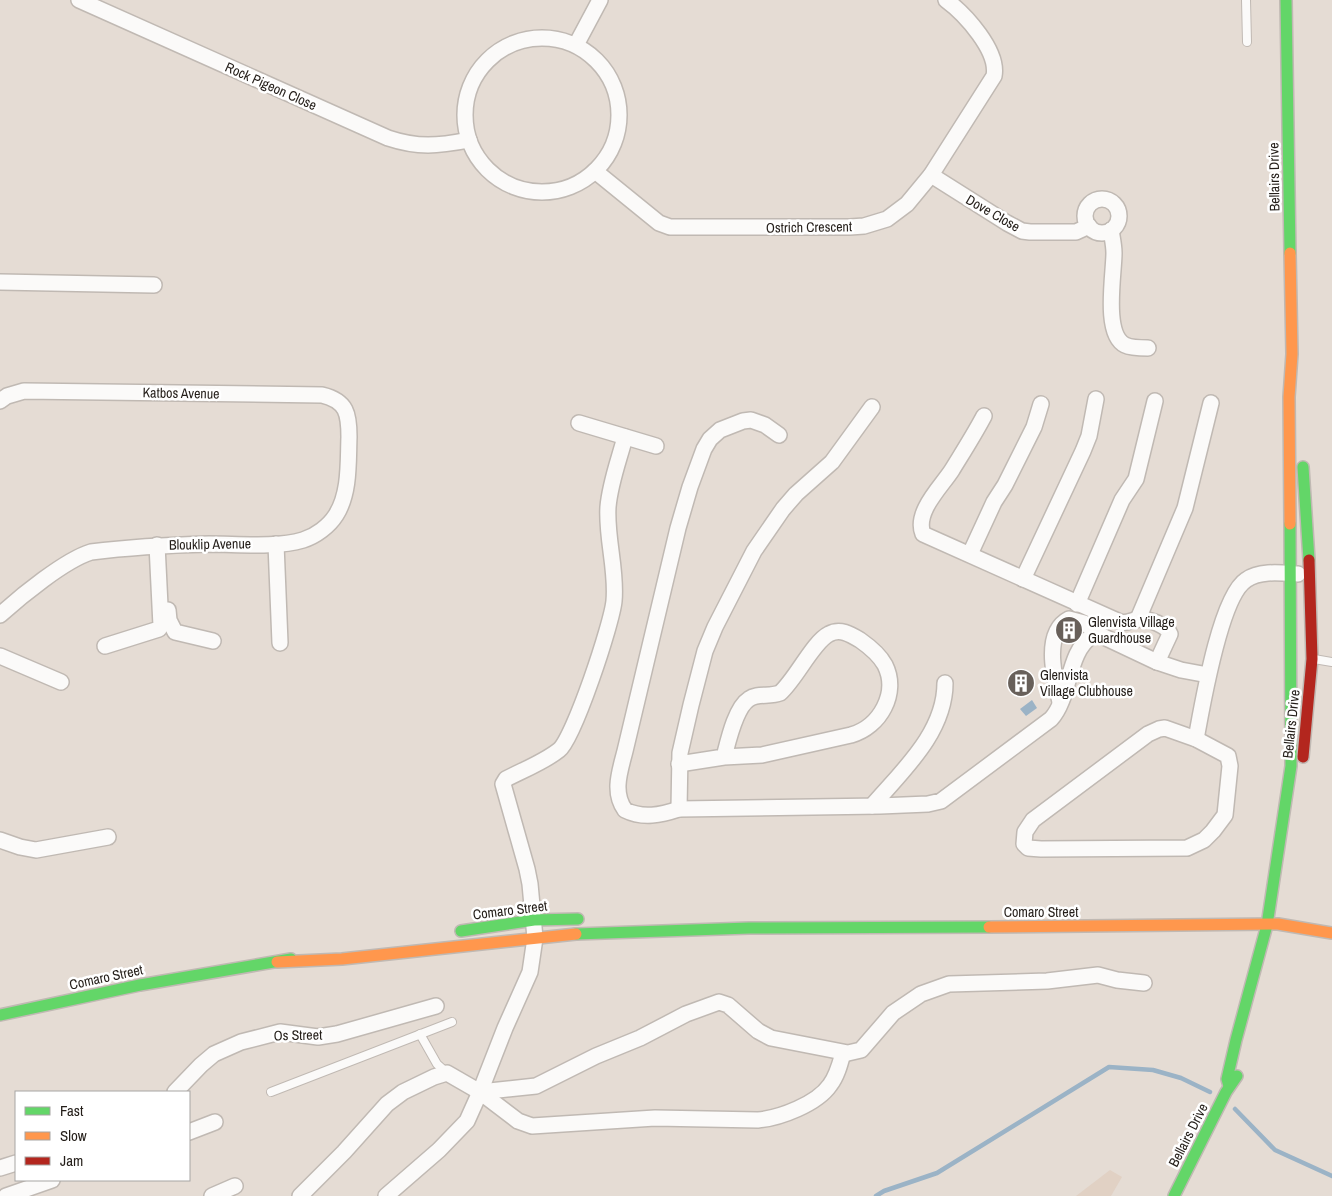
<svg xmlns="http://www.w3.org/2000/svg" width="1332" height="1196" font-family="'Archivo Narrow',sans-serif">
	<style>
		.built { fill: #e1d1c4 }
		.water { fill: #9bb3c6 }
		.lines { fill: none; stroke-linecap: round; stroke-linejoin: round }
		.stream { stroke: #9bb3c6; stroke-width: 4.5 }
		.lane-casing { stroke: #c0b9b3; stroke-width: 10 }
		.street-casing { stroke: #c0b9b3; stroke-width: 18 }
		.fast-casing { stroke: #c0b9b3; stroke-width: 14 }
		.slow-casing { stroke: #c0b9b3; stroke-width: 14 }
		.jam-casing { stroke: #c0b9b3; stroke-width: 14 }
		.lane { stroke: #fbfaf9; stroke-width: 8 }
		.street { stroke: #fbfaf9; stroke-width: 15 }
		.fast { stroke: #63d668; stroke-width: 11 }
		.slow { stroke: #ff974d; stroke-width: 11 }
		.jam { stroke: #b3261e; stroke-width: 11 }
		.labels { text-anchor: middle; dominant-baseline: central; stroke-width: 5; stroke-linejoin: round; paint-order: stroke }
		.street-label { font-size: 14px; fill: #241e19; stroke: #fff }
		.poi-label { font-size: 14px; fill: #241e19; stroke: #fff; text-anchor: start }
	</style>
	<rect width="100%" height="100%" fill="#e5dcd4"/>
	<!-- built -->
	<path class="built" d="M1110,1170L1122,1177L1111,1196H1076Z"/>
	<!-- water -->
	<path class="water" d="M1032,700L1037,708L1026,716L1020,709Z"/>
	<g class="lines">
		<!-- stream -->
		<g class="stream">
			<path d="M1235,1109L1275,1150L1332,1176"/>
			<path d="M876,1196L884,1191L937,1173L1109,1067L1153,1070L1181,1078L1210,1092"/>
		</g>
		<!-- lane casing -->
		<g class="lane-casing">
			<g id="lane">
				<path d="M1246,0L1247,42"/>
				<path d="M1314,659L1332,662"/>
				<path d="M420,1034L437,1064L447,1073"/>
				<path d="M271,1092L452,1022"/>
			</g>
		</g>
		<!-- street casing -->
		<g class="street-casing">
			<g id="street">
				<path d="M79,0L388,138C418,148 438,146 469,140"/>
				<circle cx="542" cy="115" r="77"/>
				<path d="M576,45L600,0"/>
				<path d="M595,171L659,223L670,227H850L864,226L887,219L907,204L931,175L994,76C999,51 965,14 946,0"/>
				<path d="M931,175L1007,223L1022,231L1030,232H1076L1089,226"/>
				<circle cx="1102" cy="216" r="17"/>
				<path d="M1111,230C1112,237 1114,245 1114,253C1114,274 1103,334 1125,345C1131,348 1141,348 1148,348"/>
				<path d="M0,282L154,285"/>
				<path d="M0,401L7,396L24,391L322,395C347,401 349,414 349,437C348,462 350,493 336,515C329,526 316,536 303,540C276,548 238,544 209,544C169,545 131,547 91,552C65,560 21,596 0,615"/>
				<path d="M984,416C974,435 963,452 952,470C942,486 914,512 923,534L1120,622C1127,624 1132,620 1139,619C1149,619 1167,625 1170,634L1157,662"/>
				<path d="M579,423L656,446"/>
				<path d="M779,435L765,425L751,420L743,421L720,430L710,439L704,449L690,487L678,528L625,751C620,771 612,792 625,810C643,819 661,815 679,809L880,806L928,804L941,801L1051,719C1071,697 1067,652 1092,636H1102"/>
				<path d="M276,544L280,643"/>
				<path d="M970,554L994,502L1005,485L1034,427L1041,404"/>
				<path d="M1023,579L1083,451L1089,436L1096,399"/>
				<path d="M1077,604L1122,500L1136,479L1155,401"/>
				<path d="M168,610L169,620L175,632L213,641"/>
				<path d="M1138,619L1185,508L1211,403"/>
				<path d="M105,646L159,629L161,626L157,545"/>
				<path d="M0,656L61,682"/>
				<path d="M1060,702C1055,680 1042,633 1069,619L1084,623L1102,636L1157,662L1181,670L1208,675"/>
				<path d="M1165,728L1196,739L1228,756L1230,766L1225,815L1213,831L1204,840L1187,848L1041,849L1028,848L1024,844L1025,832L1033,820L1148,734L1159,729Z"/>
				<path d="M1196,739C1202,707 1220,597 1246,580C1260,570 1282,573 1298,574"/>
				<path d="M679,764L724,757L762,755L851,735C880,727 899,693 885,665C879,654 870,647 860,640C850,634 840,628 829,634C813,642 796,679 780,693C770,697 757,693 749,699C735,708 728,742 724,757"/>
				<path d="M872,806C902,771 945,733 945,683"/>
				<path d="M679,809L680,753L691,705L705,651L715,627L754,551L783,509L796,494L832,462L872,407"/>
				<path d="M0,840L20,847L36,850L108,837"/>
				<path d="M175,1092L201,1065L214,1054L241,1042L280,1032L318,1037L337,1034L436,1006"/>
				<path d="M480,1092L536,1086L596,1056L640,1038L686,1014L719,1002L728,1005L758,1031L771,1038L848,1053L861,1050L893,1013L921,994L949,984L1047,981L1098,975L1117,980L1144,983"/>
				<path d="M189,1132L215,1122"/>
				<path d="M0,1168L16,1163"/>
				<path d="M6,1196L52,1180"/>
				<path d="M212,1196L235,1186"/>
				<path d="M300,1196L344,1152L387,1104L403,1092L434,1077L447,1073L480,1092L518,1121L532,1126L655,1118L758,1120C780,1118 817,1104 830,1085C837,1076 840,1064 843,1053"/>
				<path d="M386,1196L439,1150L467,1121L480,1092L505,1028L530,972L535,938L530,884L527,869L503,784L506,779C523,770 544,762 559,750C574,738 612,623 614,601C617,570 606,538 608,507C610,483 619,460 625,437"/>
			</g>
		</g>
		<!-- fast casing -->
		<g class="fast-casing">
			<g id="fast">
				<path d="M1286,0L1290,253"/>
				<path d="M1303,467L1309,560"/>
				<path d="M461,931L534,920L578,919"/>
				<path d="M576,934L749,928L989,927"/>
				<path d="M0,1015L140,985L291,959"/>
				<path d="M1229,1086L1227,1079L1236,1040L1267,925L1291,766L1290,524"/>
				<path d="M1174,1196L1226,1092L1237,1076"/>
			</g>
		</g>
		<!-- slow casing -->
		<g class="slow-casing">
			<g id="slow">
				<path d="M1290,524L1289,397L1292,354L1290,253"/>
				<path d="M989,927L1278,924L1332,933"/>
				<path d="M277,962L342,959L576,934"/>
			</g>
		</g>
		<!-- jam casing -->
		<g class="jam-casing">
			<path id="jam" d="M1303,757L1312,659L1309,560"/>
		</g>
		<!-- lane -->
		<use href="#lane" class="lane"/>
		<!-- street -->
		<use href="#street" class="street"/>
		<!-- fast -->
		<use href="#fast" class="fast"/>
		<!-- slow -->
		<use href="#slow" class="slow"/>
		<!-- jam -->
		<use href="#jam" class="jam"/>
	</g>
	<!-- icons -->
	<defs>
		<g id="building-disc" transform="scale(1.4375)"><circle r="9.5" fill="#68605a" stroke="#fff"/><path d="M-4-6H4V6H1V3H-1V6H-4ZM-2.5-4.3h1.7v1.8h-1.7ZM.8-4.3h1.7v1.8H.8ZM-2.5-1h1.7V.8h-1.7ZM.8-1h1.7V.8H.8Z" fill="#fff"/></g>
	</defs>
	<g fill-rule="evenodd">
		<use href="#building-disc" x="1069" y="630"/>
		<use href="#building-disc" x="1021" y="683"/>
	</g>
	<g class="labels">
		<!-- street labels -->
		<g class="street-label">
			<text transform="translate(271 86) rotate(24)">Rock Pigeon Close</text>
			<text transform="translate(1274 177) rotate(-91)">Bellairs Drive</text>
			<text transform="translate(993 213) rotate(30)">Dove Close</text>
			<text transform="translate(809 227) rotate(-1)">Ostrich Crescent</text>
			<text transform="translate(181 393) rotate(1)">Katbos Avenue</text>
			<text transform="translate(210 544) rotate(-1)">Blouklip Avenue</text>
			<text transform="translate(1291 724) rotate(-84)">Bellairs Drive</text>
			<text transform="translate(510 910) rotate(-7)">Comaro Street</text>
			<text x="1041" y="912">Comaro Street</text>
			<text transform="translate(106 977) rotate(-12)">Comaro Street</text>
			<text transform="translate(298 1035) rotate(-1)">Os Street</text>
			<text transform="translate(1188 1135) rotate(-63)">Bellairs Drive</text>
		</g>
		<!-- poi labels -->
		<g class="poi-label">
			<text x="1088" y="622">Glenvista Village<tspan x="1088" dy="16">Guardhouse</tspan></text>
			<text x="1040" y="675">Glenvista<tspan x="1040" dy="16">Village Clubhouse</tspan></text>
		</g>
	</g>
	<!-- legend -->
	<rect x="15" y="1091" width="175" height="90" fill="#ffffff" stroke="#a7a5a3"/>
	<rect x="25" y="1107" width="25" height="8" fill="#63d668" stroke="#a7a5a3"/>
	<text x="60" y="1116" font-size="15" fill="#241e19">Fast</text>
	<rect x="25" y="1132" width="25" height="8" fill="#ff974d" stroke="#a7a5a3"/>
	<text x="60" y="1141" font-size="15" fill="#241e19">Slow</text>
	<rect x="25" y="1157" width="25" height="8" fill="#b3261e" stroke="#a7a5a3"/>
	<text x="60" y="1166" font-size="15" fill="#241e19">Jam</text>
</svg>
